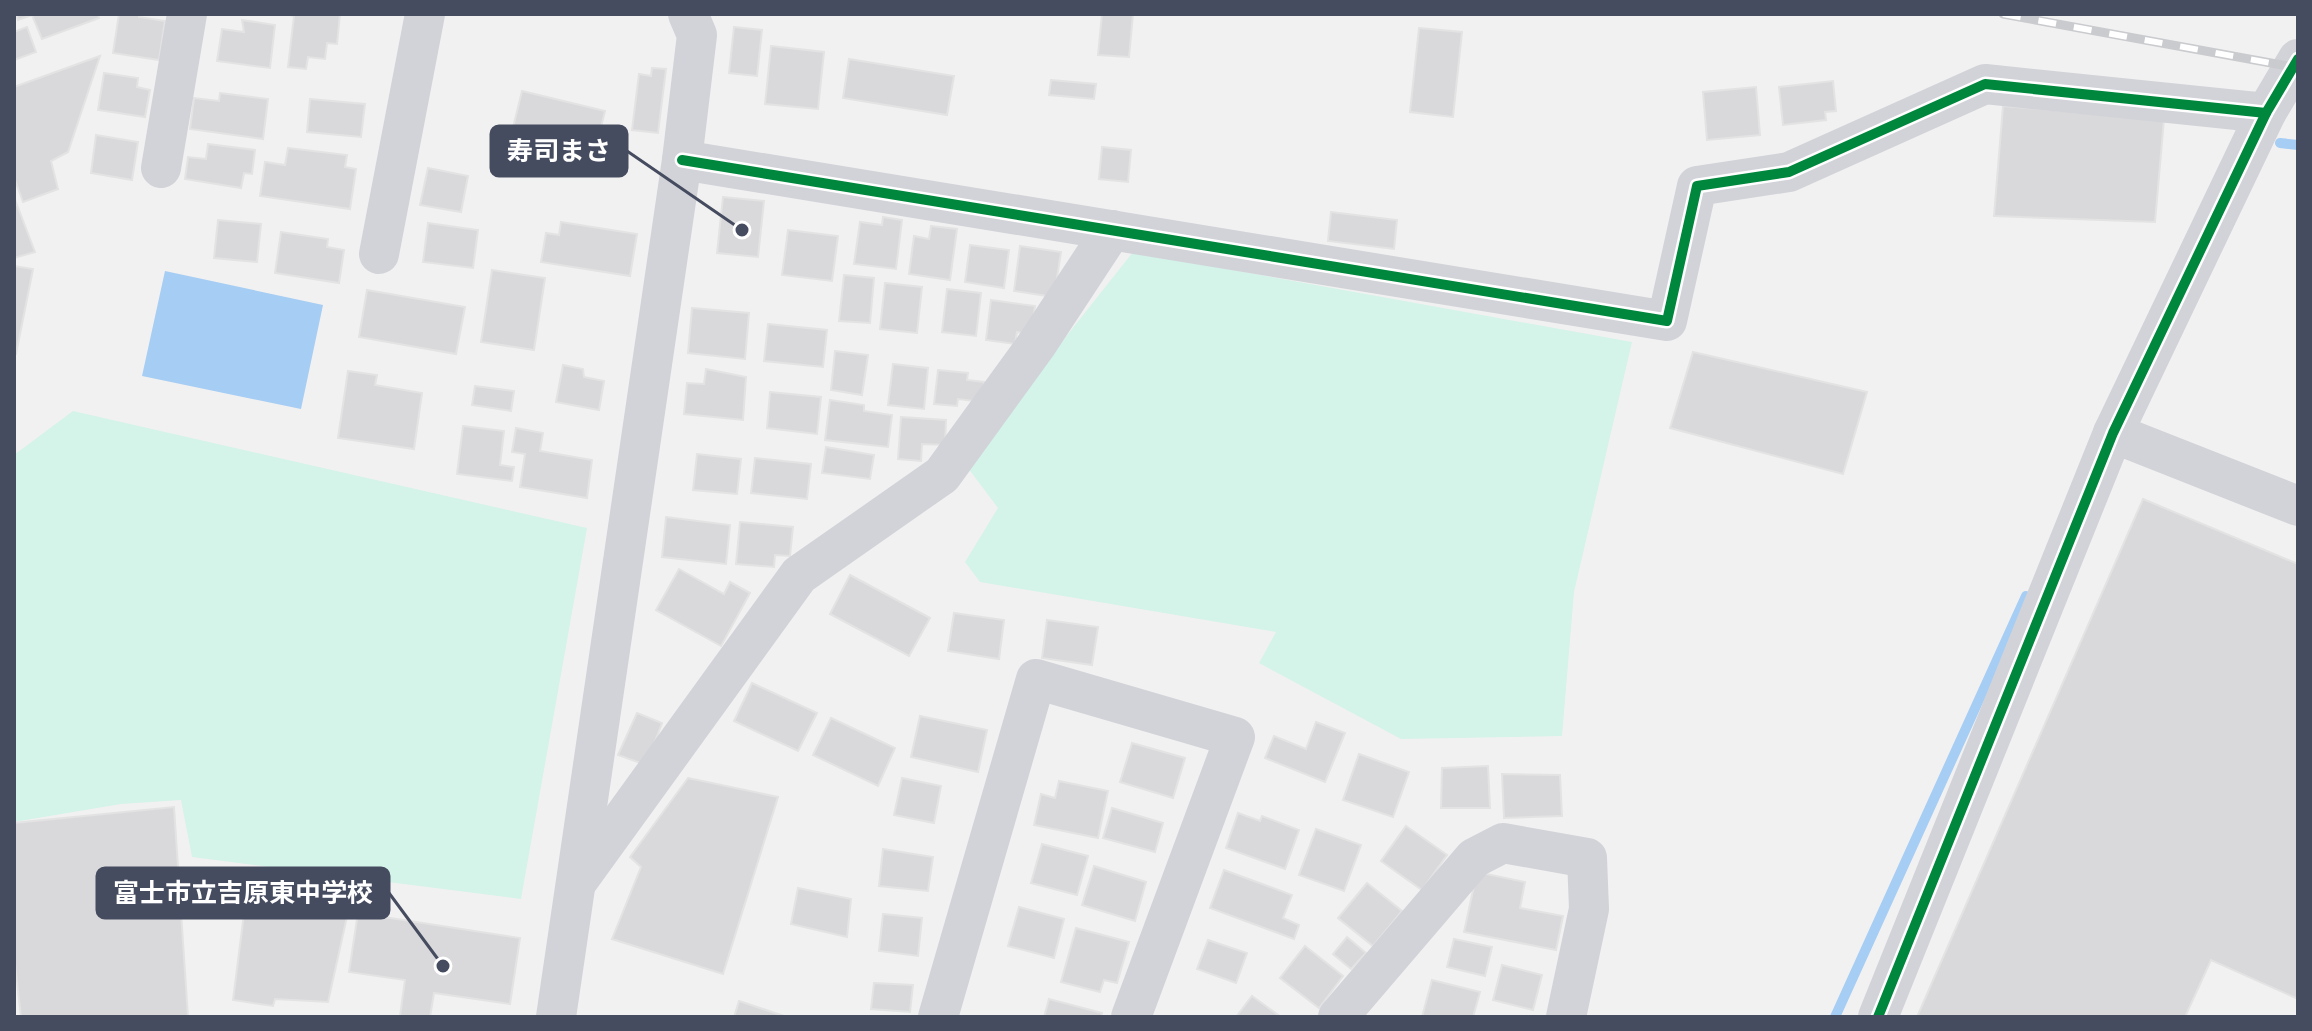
<svg xmlns="http://www.w3.org/2000/svg" width="2312" height="1031" font-family="'Work Sans','Noto Sans JP',sans-serif">
	<style>
		.green { fill: #d4f3e9 }
		.water { fill: #a6cdf4 }
		.lines { fill: none; stroke-linecap: round; stroke-linejoin: round }
		.stream { stroke: #a6cdf4; stroke-width: 10 }
		.building { fill: #d9d9db; stroke: #e3e3e4; stroke-width: 2 }
		.street { stroke: #d2d3d8; stroke-width: 40 }
		.rail-casing { stroke: #cacbcf; stroke-width: 9 }
		.rail { stroke: #fff; stroke-width: 6; stroke-dasharray: 18; stroke-linecap: butt }
		.cycleway-casing { stroke: #fff; stroke-width: 15 }
		.cycleway { stroke: #00873e; stroke-width: 10 }
		.leader { fill: none; stroke: #464c60; stroke-width: 3 }
		.callout-dot { fill: #464c60; stroke: #fff; stroke-width: 3 }
		.callout { fill: #464c60; stroke: #464c60; stroke-width: 3 }
		.callout-label { font-size: 26px; text-anchor: middle; font-weight: bold; fill: #fff }
	</style>
	<rect width="100%" height="100%" fill="#f2f1f1"/>
	<!-- green -->
	<g class="green">
		<path d="M1133,252L1632,342L1574,592L1562,736L1401,739L1259,663L1276,632L980,582L965,562L998,508L965,464Z"/>
		<path d="M73,411L587,528L521,899L192,857L181,800L121,804L14,822V455Z"/>
	</g>
	<!-- water -->
	<path class="water" d="M165,271L323,305L301,409L142,376Z"/>
	<g class="lines">
		<!-- stream -->
		<g class="stream">
			<path d="M2280,143L2298,145"/>
			<path d="M1835,1017L2026,596"/>
		</g>
	</g>
	<!-- building -->
	<g class="building">
		<path d="M16,14H98L99,18L42,39L32,15L18,20Z"/>
		<path d="M119,14H139V17L165,21L159,60L113,53Z"/>
		<path d="M340,14L337,44L327,43L325,59L308,57L306,69L288,67L294,16L286,14Z"/>
		<path d="M1102,14H1133L1129,57L1098,55Z"/>
		<path d="M242,20L275,25L270,68L217,61L222,29L244,32Z"/>
		<path d="M27,27L36,52L14,60V32Z"/>
		<path d="M734,27L762,30L757,76L729,73Z"/>
		<path d="M1419,28L1462,32L1453,117L1410,112Z"/>
		<path d="M771,46L824,52L818,109L765,104Z"/>
		<path d="M100,56L68,152L51,161L58,189L23,202L14,177V87Z"/>
		<path d="M849,59L954,76L947,115L843,98Z"/>
		<path d="M652,68L666,69L658,133L632,130L639,74L651,76Z"/>
		<path d="M104,73L138,78L137,87L150,90L145,117L98,110Z"/>
		<path d="M1051,80L1096,84L1094,99L1049,95Z"/>
		<path d="M1833,81L1836,111L1825,112L1826,120L1783,125L1779,87Z"/>
		<path d="M1756,87L1760,135L1707,140L1703,92Z"/>
		<path d="M522,91L605,111L592,163L509,144Z"/>
		<path d="M220,93L268,99L263,139L190,129L194,98L219,101Z"/>
		<path d="M310,99L365,104L361,137L307,132Z"/>
		<path d="M2003,106L2164,119L2155,222L1994,216Z"/>
		<path d="M96,135L138,142L132,180L91,173Z"/>
		<path d="M208,144L255,150L252,174L244,173L241,188L185,179L188,157L206,159Z"/>
		<path d="M1102,147L1131,150L1128,182L1099,179Z"/>
		<path d="M288,148L347,155L345,167L356,169L350,209L260,196L265,162L285,165Z"/>
		<path d="M428,168L468,176L461,212L420,205Z"/>
		<path d="M14,197L35,252L14,258Z"/>
		<path d="M723,197L764,201L758,257L717,253Z"/>
		<path d="M1331,212L1397,220L1394,249L1328,241Z"/>
		<path d="M883,217L902,220L896,269L854,264L860,222L882,225Z"/>
		<path d="M218,220L261,224L257,262L214,258Z"/>
		<path d="M561,222L637,234L630,276L541,262L546,233L559,235Z"/>
		<path d="M428,223L478,230L473,268L423,262Z"/>
		<path d="M931,226L957,229L950,280L909,274L914,236L929,239Z"/>
		<path d="M788,230L838,236L832,281L782,275Z"/>
		<path d="M281,232L328,239L327,247L344,250L339,283L275,273Z"/>
		<path d="M970,245L1009,250L1004,288L965,282Z"/>
		<path d="M1020,246L1061,252L1054,297L1014,291Z"/>
		<path d="M14,266L33,269L16,354H14Z"/>
		<path d="M492,270L545,278L534,350L481,342Z"/>
		<path d="M844,275L874,278L870,323L839,321Z"/>
		<path d="M885,283L922,287L917,333L880,329Z"/>
		<path d="M947,289L981,293L976,336L942,332Z"/>
		<path d="M367,290L465,307L456,354L359,337Z"/>
		<path d="M991,300L1035,306L1031,335L1017,332L1015,344L986,340Z"/>
		<path d="M692,308L749,313L745,359L688,353Z"/>
		<path d="M768,324L827,330L823,367L764,361Z"/>
		<path d="M835,351L868,355L862,395L831,390Z"/>
		<path d="M1693,352L1867,392L1843,474L1670,428Z"/>
		<path d="M893,364L928,368L924,409L888,405Z"/>
		<path d="M563,365L583,369L584,377L604,381L599,410L556,402Z"/>
		<path d="M706,369L746,377L743,420L684,414L687,383L704,384Z"/>
		<path d="M938,370L968,373L967,380L984,382L982,402L958,399L957,406L934,404Z"/>
		<path d="M348,371L377,375L375,385L422,393L414,449L338,438Z"/>
		<path d="M475,386L514,391L511,411L472,405Z"/>
		<path d="M770,392L821,397L817,434L767,428Z"/>
		<path d="M830,400L864,405V411L892,415L888,447L825,440Z"/>
		<path d="M901,417L946,420L945,445L922,444L921,461L898,459Z"/>
		<path d="M463,426L504,431L500,465L514,467L512,481L457,474Z"/>
		<path d="M516,428L543,433L540,451L592,460L587,498L520,487L525,454L512,452Z"/>
		<path d="M826,447L874,455L870,479L822,473Z"/>
		<path d="M697,454L741,459L737,494L693,490Z"/>
		<path d="M755,458L811,464L807,499L751,493Z"/>
		<path d="M2143,499L2298,564V999L2211,960L2185,1017H1917Z"/>
		<path d="M666,517L730,525L726,564L662,557Z"/>
		<path d="M740,522L793,527L790,556L775,555L774,567L736,564Z"/>
		<path d="M679,569L724,594L730,582L750,593L721,646L656,610Z"/>
		<path d="M850,575L930,618L909,656L830,614Z"/>
		<path d="M954,613L1004,620L999,659L948,651Z"/>
		<path d="M1047,620L1098,627L1092,665L1042,658Z"/>
		<path d="M752,683L817,713L798,751L734,721Z"/>
		<path d="M637,713L662,723L646,765L618,755Z"/>
		<path d="M920,716L987,730L978,772L911,757Z"/>
		<path d="M831,718L895,748L878,786L813,755Z"/>
		<path d="M1316,722L1345,733L1325,782L1265,758L1274,736L1306,749Z"/>
		<path d="M1132,743L1185,758L1173,798L1120,782Z"/>
		<path d="M1359,754L1409,772L1393,817L1343,800Z"/>
		<path d="M1488,766L1490,808H1441L1442,768Z"/>
		<path d="M1502,774L1560,775L1562,816L1504,818Z"/>
		<path d="M688,778L778,797L723,974L612,939L641,867L630,857Z"/>
		<path d="M902,778L941,786L934,823L894,815Z"/>
		<path d="M1059,781L1108,791L1098,838L1034,825L1041,794L1055,798Z"/>
		<path d="M174,807L188,1017H21L14,955V823Z"/>
		<path d="M1112,808L1163,823L1155,852L1103,838Z"/>
		<path d="M1238,813L1260,821L1262,816L1299,830L1285,869L1226,848Z"/>
		<path d="M1406,826L1447,855L1422,890L1381,861Z"/>
		<path d="M1316,829L1361,845L1344,891L1299,875Z"/>
		<path d="M1042,844L1088,856L1077,895L1031,883Z"/>
		<path d="M883,849L933,857L928,891L879,886Z"/>
		<path d="M1094,866L1146,882L1135,921L1082,905Z"/>
		<path d="M1224,870L1292,895L1283,918L1299,925L1294,939L1210,908Z"/>
		<path d="M1477,872L1525,882L1520,908L1563,916L1556,950L1464,932Z"/>
		<path d="M1367,883L1402,911L1373,946L1338,918Z"/>
		<path d="M798,888L851,899L847,937L791,924Z"/>
		<path d="M246,898L348,912L328,1002L275,999L273,1006L233,1000Z"/>
		<path d="M1019,907L1064,919L1054,958L1008,946Z"/>
		<path d="M358,913L520,938L510,1004L434,993L430,1017L400,1016L405,980L349,972Z"/>
		<path d="M883,914L922,918L918,956L879,951Z"/>
		<path d="M1076,928L1129,942L1117,983L1104,980L1100,992L1061,982Z"/>
		<path d="M1347,937L1366,953L1351,969L1333,954Z"/>
		<path d="M1454,939L1492,947L1485,976L1447,967Z"/>
		<path d="M1208,940L1247,953L1236,983L1197,969Z"/>
		<path d="M1305,946L1343,976L1319,1008L1280,978Z"/>
		<path d="M1502,965L1542,975L1533,1010L1493,1000Z"/>
		<path d="M1432,980L1480,992L1473,1017H1422Z"/>
		<path d="M874,983L913,985L910,1012L871,1009Z"/>
		<path d="M1252,996L1281,1017H1236Z"/>
		<path d="M1049,999L1102,1013L1101,1017H1044Z"/>
		<path d="M739,1001L787,1017H734Z"/>
	</g>
	<g class="lines">
		<!-- street -->
		<g class="street">
			<path d="M682,160L1667,321L1697,186L1789,172L1985,84L2266,113"/>
			<path d="M161,168L187,14"/>
			<path d="M379,254L425,14"/>
			<path d="M2113,433L2298,506"/>
			<path d="M579,879L799,575L942,475L1037,344L1112,230"/>
			<path d="M556,1017L682,160L697,35L688,14"/>
			<path d="M938,1017L1036,679L1235,737L1131,1017"/>
			<path d="M1338,1017L1474,858L1503,843L1587,858L1589,909L1566,1017"/>
			<path d="M1878,1017L2113,433L2266,113L2298,59"/>
		</g>
		<!-- rail casing -->
		<g class="rail-casing">
			<path id="rail" d="M2003,14L2298,68"/>
		</g>
		<!-- rail -->
		<use href="#rail" class="rail"/>
		<!-- cycleway casing -->
		<g class="cycleway-casing">
			<g id="cycleway">
				<path d="M682,160L1667,321L1697,186L1789,172L1985,84L2266,113"/>
				<path d="M1878,1017L2113,433L2266,113L2298,59"/>
			</g>
		</g>
		<!-- cycleway -->
		<use href="#cycleway" class="cycleway"/>
	</g>
	<!-- callouts -->
	<path class="leader" d="M742 230L627 151M443 966L389 893"/>
	<g class="callout-dot">
		<circle cx="742" cy="230" r="8"/>
		<circle cx="443" cy="966" r="8"/>
	</g>
	<g class="callout">
		<rect x="491" y="126" width="136" height="50" rx="8"/>
		<rect x="97" y="868" width="292" height="50" rx="8"/>
	</g>
	<g class="callout-label">
		<text x="559" y="160">寿司まさ</text>
		<text x="243" y="902">富士市立吉原東中学校</text>
	</g>
	<!-- border -->
	<rect width="2312" height="1031" fill="none" stroke="#464c60" stroke-width="32"/>
</svg>
